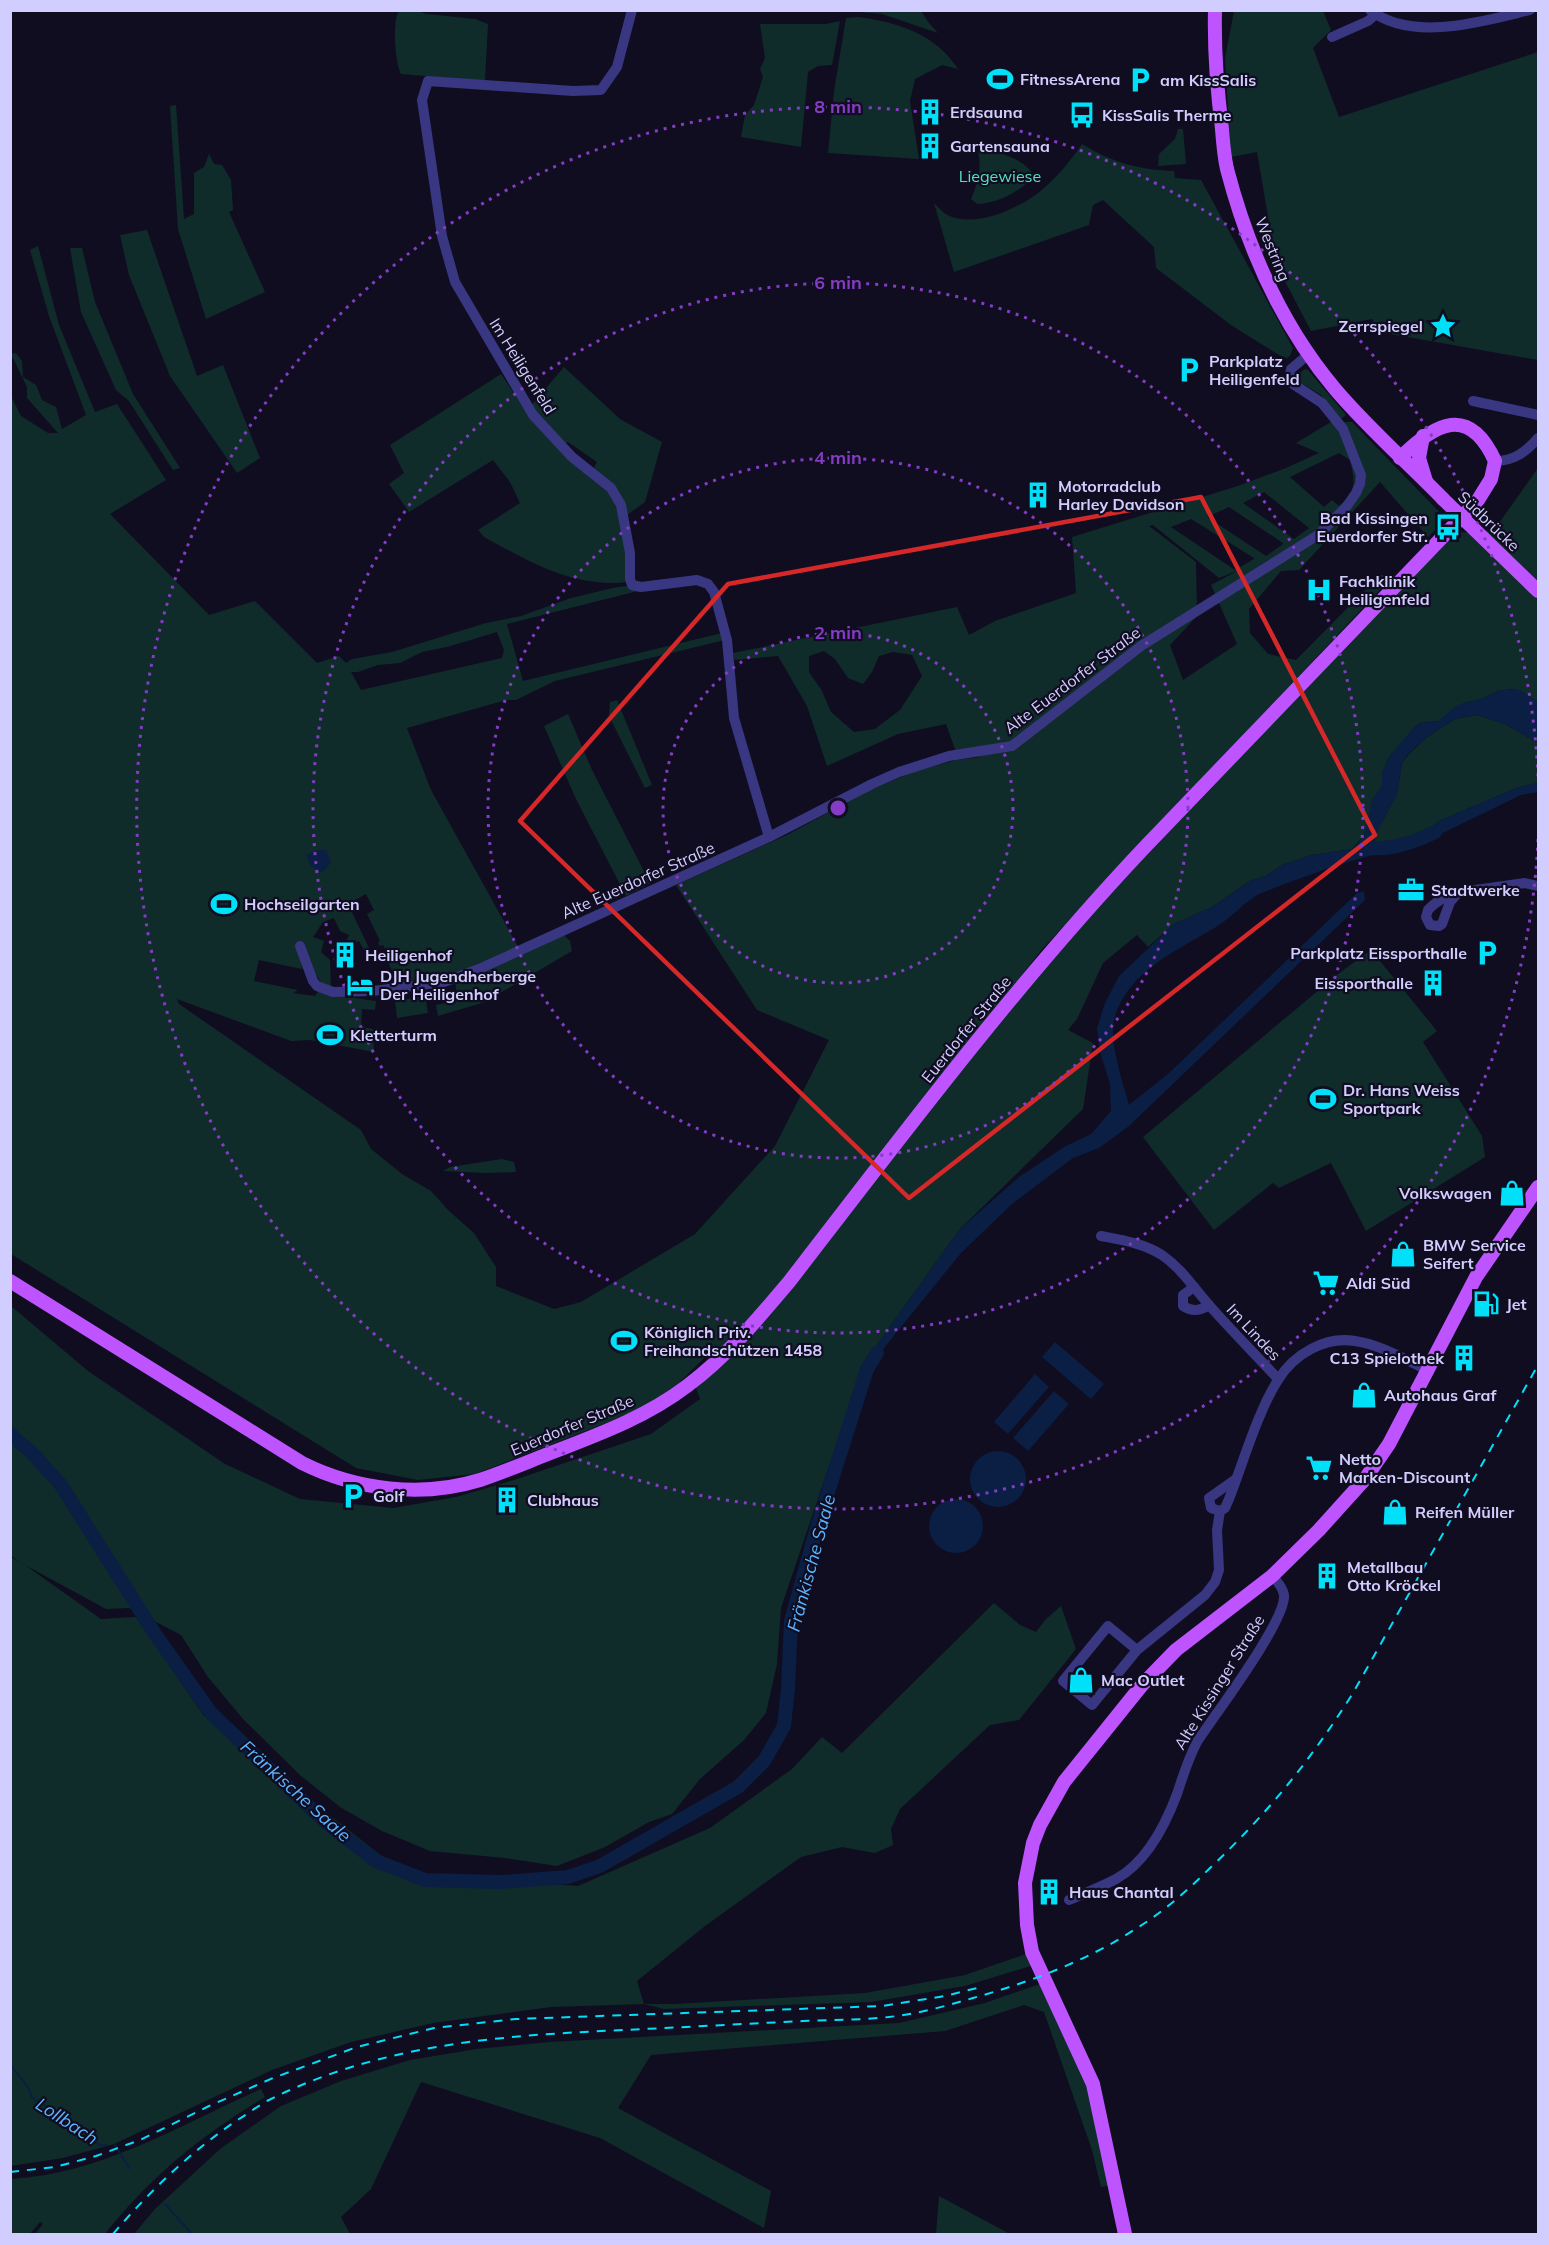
<svg xmlns="http://www.w3.org/2000/svg" width="1549" height="2245" font-family="Mulish,sans-serif">
	<style>
		.green { fill: #0f2c2a; fill-rule: evenodd }
		.water { fill: #0a1f43 }
		.lines { fill: none; stroke-linecap: round; stroke-linejoin: round }
		.stream { stroke: #0a1f43; stroke-width: 2 }
		.river { stroke: #0a1f43; stroke-width: 14 }
		.minor { stroke: #393682; stroke-width: 10 }
		.major { stroke: #be54ff; stroke-width: 14 }
		.rail { stroke: #00e0f8; stroke-width: 2; stroke-dasharray: 9 8; stroke-linecap: butt }
		.major-bridge { stroke: #be54ff; stroke-width: 14 }
		.marked { fill: none; stroke: #d62828; stroke-width: 4.5; stroke-linejoin: round }
		.ring { fill: none; stroke: #843cc5; stroke-width: 3; stroke-dasharray: 3 6 }
		.labels { text-anchor: middle; dominant-baseline: central; stroke-width: 4.5; stroke-linejoin: round; paint-order: stroke }
		.poi-label { font-size: 16px; font-weight: bold; fill: #d2cdff; stroke: #100d21; text-anchor: start }
		.park-label { font-size: 16px; fill: #56e2be; stroke: #100d21 }
		.street-label { font-size: 16px; fill: #d2cdff; stroke: #100d21 }
		.water-label { font-size: 18px; font-style: italic; fill: #5bb4ff; stroke: #100d21 }
		.centre { fill: #843cc5; stroke: #100d21; stroke-width: 3 }
		.ring-label { font-size: 18px; text-anchor: middle; font-weight: bold; fill: #843cc5; stroke: #100d21; stroke-width: 4.5; stroke-linejoin: round; paint-order: stroke }
	</style>
	<rect width="100%" height="100%" fill="#100d21"/>
	<!-- green -->
	<g class="green">
		<path d="M399,11H417L427,14L475,19L488,24L485,81L401,74C395,63 392,21 399,11Z"/>
		<path d="M849,11H921L928,22L938,33L882,14Z"/>
		<path d="M1234,11H1323L1331,30L1313,48L1339,117L1538,52V360L1379,332L1372,319L1311,331L1276,264L1257,152L1231,157L1225,58Z"/>
		<path d="M858,17C897,22 936,34 958,69L942,65L915,79L910,101L919,159L828,153L834,91L846,18Z"/>
		<path d="M840,21L832,65L818,66L808,72L801,147L741,137L745,115L754,105L763,77L760,69L765,58L760,24H826Z"/>
		<path d="M176,105L184,219L194,214V173L204,167L209,154L214,164L222,165L231,180L233,210L229,212L265,292L206,319L178,229L170,106Z"/>
		<path d="M1178,129H1183L1186,164L1158,166L1159,154L1175,139Z"/>
		<path d="M1082,144C1111,162 1140,170 1174,171L1175,178L1201,180L1293,348L1290,356L1287,358L1279,355L1231,325L1156,268L1154,247L1103,200L1093,205L1089,225L954,272L934,203C937,206 941,210 944,213C972,231 1021,208 1043,189C1058,176 1071,160 1082,144Z"/>
		<path d="M978,151C996,149 1025,159 1034,176C1021,191 997,204 977,204L971,199C978,183 982,169 978,151Z"/>
		<path d="M147,230L197,376L223,365L260,458L237,473L170,376L129,275L120,235Z"/>
		<path d="M38,246L59,325L95,412L117,404L166,480L110,514L209,615L255,601L317,663L339,656L346,663L352,659L392,652L486,623L521,616L571,598L617,587L628,586L638,591L507,624L523,681L722,633L725,640L555,681L516,700H506L407,728L431,790L522,954L564,935L570,941L572,951L485,1002L438,1016L436,1005L458,1000L455,981L422,979L393,983L391,979L395,977L388,962L391,960L383,945L380,946L378,943L380,941L367,914L374,910L366,894L348,904L369,948L364,950L359,941L347,947L345,944L349,935L340,931L334,918L323,922L313,937L324,941L321,952L330,960L331,986L322,984L300,949L302,969L259,960L254,981L298,990L293,993L315,996L319,990L334,995L376,1001L375,1010L362,1009L361,1027L373,1029L374,1052L310,1040L291,1041L177,999L179,1004L361,1130L371,1149L402,1174L431,1191L449,1211L474,1233L496,1267V1286L554,1309L581,1302L695,1234L775,1146L829,1040L757,1010L676,885L787,835L870,790L913,772L956,760L981,757L956,752L946,724L898,734L827,766L807,706L778,656L735,660L733,653L957,607L969,635L995,621L1076,593L1072,537L1238,486L1286,468L1319,453L1296,443L1331,422H1352L1446,519L1428,537L1380,482L1299,570L1281,571L1249,609L1250,633L1268,654L1296,660L1380,575H1394L1043,948L749,1323L726,1348L705,1357L673,1389L642,1409L475,1474L418,1480L356,1468L11,1254L10,394L21,416L48,433H58L27,398V387L11,354L16,353L22,361L23,377L36,385L42,400L56,407L62,429L86,415L49,316L30,250ZM1339,453L1350,460C1355,483 1357,490 1339,506L1332,500L1324,507L1290,477ZM1264,492L1309,528L1294,539L1243,503ZM1229,507L1283,543V544L1266,556L1207,517ZM1191,519L1254,558V559L1235,570L1171,527ZM1153,525L1219,578L1239,570L1211,585L1237,644L1183,680L1170,645L1197,616L1196,562L1149,526ZM497,632L504,650L502,658L361,690L351,672H358L378,665L400,663L422,652L447,647ZM824,651L835,659L848,678L863,684L872,672L879,656L893,652L912,655L922,676L900,710L875,729L854,732L831,712L822,691L809,672V656Z"/>
		<path d="M70,248H82L95,302L133,394L180,468L173,470L129,401L116,390L81,312Z"/>
		<path d="M564,367L620,419L662,442L645,502L627,515C621,488 614,486 593,470L597,462L568,442L564,444L530,407Z"/>
		<path d="M1305,369L1308,370L1346,415L1341,419L1321,395L1301,383L1297,375Z"/>
		<path d="M501,374L528,414L609,490L620,511L629,582C572,588 532,563 484,537L478,530L520,503L510,482L493,460L409,512L389,484L404,473L390,445Z"/>
		<path d="M1538,468V702L1513,689L1497,691L1481,699L1464,703L1438,721L1420,723L1389,757L1382,774V785L1364,835L1352,849L1312,855L1282,865L1266,876L1250,881L1212,907L1174,924L1148,947L1137,935L1103,963L1077,1019L1068,1030L1093,1043L1083,1109L960,1229L871,1353L847,1413L781,1608L777,1664L766,1713L744,1740L700,1779L672,1814L649,1822L605,1847L557,1866L505,1858L430,1851L382,1831L340,1807L301,1776L243,1719L208,1677L181,1635L129,1608L106,1609L25,1565L101,1619L136,1617L204,1716L402,1872L578,1886L710,1828L792,1769L822,1737L842,1753L994,1603L1020,1625L1036,1632L1045,1620L1061,1606L1076,1649L1019,1720L990,1725L900,1809L891,1829L893,1845L875,1853L842,1847L801,1857L705,1926L637,1981L644,2004H674L865,1993L965,1975L1032,1952L1037,1964L965,1986L871,2002L664,2009L644,2004L551,2007L433,2023L351,2042L272,2070L114,2144L63,2158L11,2166V1557L20,1562L10,1555L11,1306L88,1371L225,1464L300,1499L393,1508L456,1497L514,1480L651,1434L700,1399L695,1385L740,1348L811,1263L916,1124L1044,966L1153,844L1456,532L1484,533L1499,523Z"/>
		<path d="M617,700L652,785L645,788L609,716L610,702Z"/>
		<path d="M568,714L592,770L650,883L626,896L576,799L544,726Z"/>
		<path d="M1477,715L1505,724L1538,743V783L1519,787L1439,821L1418,839L1375,845L1374,837L1397,794L1402,763L1409,754L1427,737L1455,719Z"/>
		<path d="M1371,950L1437,1031L1423,1042L1482,1136L1485,1157L1366,1231L1331,1163L1279,1188L1273,1183L1214,1230L1143,1137L1338,974Z"/>
		<path d="M425,996L428,1013L397,1018L395,1001Z"/>
		<path d="M502,1159L514,1162L516,1172L485,1173L443,1171L450,1167Z"/>
		<path d="M1040,1984L1093,2084L1114,2185L1101,2187L1092,2150L1044,2012L1024,2005L945,2031L651,2055L618,2108L771,2191L764,2228L600,2138L421,2082L371,2189L341,2217L350,2234H134L155,2209L220,2149L281,2106L341,2081L410,2060L477,2049L550,2042L899,2023L985,2003Z"/>
		<path d="M261,2089L265,2097C201,2136 152,2175 105,2234H35L43,2224L40,2222L30,2234H11V2179C101,2174 180,2125 261,2089Z"/>
		<path d="M939,2196L1010,2234H936Z"/>
	</g>
	<!-- water -->
	<g class="water">
		<path d="M1513,689L1520,690L1538,702V743L1505,724L1477,715L1455,719L1427,737L1408,754L1402,763L1397,794L1374,837L1375,845L1389,847C1374,857 1358,858 1342,864C1316,872 1290,882 1264,892C1246,899 1233,917 1216,927C1178,950 1126,972 1114,1020C1109,1043 1123,1082 1129,1105L1169,1073L1357,893L1364,891L1365,900L1129,1126L1099,1148L1073,1158L1012,1204L961,1253L867,1369L871,1353L960,1229L1019,1177L1064,1147L1091,1134L1111,1111L1110,1084L1100,1052L1097,1028L1105,1003L1119,976L1174,924L1212,907L1250,881L1266,876L1282,865L1312,855L1352,849L1355,846L1364,835L1372,800L1382,785V774L1389,757L1415,726L1421,723L1438,721L1456,706L1464,703L1481,699L1497,691Z"/>
		<path d="M1538,783V792L1521,795L1420,844L1418,839L1439,821L1519,787Z"/>
		<path d="M318,850H326L331,862L326,869L321,872L310,865L306,855Z"/>
		<path d="M1055,1342L1104,1384L1091,1399L1042,1357Z"/>
		<path d="M1035,1374L1049,1387L1008,1434L994,1422Z"/>
		<path d="M1054,1391L1069,1404L1028,1451L1013,1438Z"/>
		<circle cx="998" cy="1479" r="28"/>
		<circle cx="956" cy="1526" r="27"/>
	</g>
	<g class="lines">
		<!-- stream -->
		<g class="stream">
			<path d="M10,2065C17,2074 32,2088 31,2097L83,2128L99,2145H106"/>
			<path d="M115,2145L129,2168"/>
			<path d="M165,2204L192,2234"/>
		</g>
		<!-- river -->
		<g class="river">
			<path d="M1370,848C1393,850 1415,842 1435,832"/>
			<path d="M10,1434L33,1454L61,1485L155,1634L211,1713L324,1821L376,1861L425,1880L500,1882L568,1877L600,1866L738,1787L764,1761L784,1726L788,1688L791,1621L817,1527L867,1369L877,1353"/>
		</g>
		<!-- minor -->
		<g class="minor">
			<path d="M632,10L617,67L601,90L573,91L428,81L422,100L442,236L455,282L533,415L572,457L611,488L621,505L630,553V579L632,585L641,587L697,580L708,584L714,592L727,640L734,718L769,837"/>
			<path d="M1370,10C1412,43 1484,21 1530,10"/>
			<path d="M1332,37L1368,21L1375,15"/>
			<path d="M1473,401L1538,415"/>
			<path d="M1495,461C1514,461 1526,452 1538,438"/>
			<path d="M1459,892L1450,902L1442,924L1439,926L1430,925L1426,917L1428,910C1439,898 1452,893 1468,891L1525,883L1538,886"/>
			<path d="M300,946L313,981L317,986L333,992L373,991L444,982L479,969L769,837L872,784L899,772L949,756L1012,746L1141,646L1318,535L1347,506L1356,493L1360,484L1361,475L1343,429L1322,403L1293,384L1290,374L1291,369L1309,354"/>
			<path d="M1101,1236C1122,1240 1143,1243 1162,1255C1182,1269 1193,1287 1209,1305C1231,1330 1255,1354 1278,1379"/>
			<path d="M1194,1287L1183,1295V1306C1192,1312 1200,1311 1209,1305"/>
			<path d="M1220,1511L1211,1508L1209,1498L1236,1479"/>
			<path d="M1137,1650L1108,1626L1063,1681L1092,1705L1137,1650L1205,1595L1215,1582L1219,1570L1217,1530L1220,1511L1225,1508L1229,1499C1243,1463 1258,1411 1278,1380C1294,1354 1325,1336 1355,1341C1381,1345 1404,1359 1427,1370"/>
			<path d="M1069,1900C1085,1893 1101,1887 1116,1879C1147,1862 1165,1826 1177,1794C1183,1776 1188,1759 1197,1742C1213,1717 1287,1620 1284,1595C1283,1588 1277,1581 1272,1576"/>
		</g>
		<!-- major -->
		<g class="major">
			<path d="M1215,10C1214,51 1217,89 1222,129C1223,142 1224,156 1227,169C1248,249 1281,325 1335,389C1368,428 1407,462 1443,499"/>
			<path d="M1423,436L1419,458L1426,481"/>
			<path d="M10,1281L302,1463C356,1490 422,1498 480,1480C507,1471 534,1459 561,1449C605,1432 649,1415 687,1386C727,1356 757,1320 789,1282C903,1134 1015,985 1143,849L1478,500L1491,479L1495,461C1469,404 1435,423 1400,458"/>
			<path d="M1125,2234L1093,2084L1032,1952L1027,1925L1025,1883L1033,1843L1040,1825L1064,1782L1142,1685L1176,1650L1272,1576L1319,1530L1365,1479L1389,1444L1476,1277L1538,1187"/>
		</g>
		<!-- rail -->
		<g class="rail">
			<path d="M10,2172L55,2167L96,2156L140,2140L209,2106L273,2078L357,2047L434,2028L516,2019L882,2006L945,1996L977,1988"/>
			<path d="M113,2234C150,2191 191,2151 239,2119C249,2113 259,2105 269,2100C380,2044 504,2035 625,2030C684,2027 744,2024 803,2021C832,2020 861,2020 889,2017C917,2014 946,2006 973,1998C1030,1982 1087,1961 1137,1928C1163,1912 1187,1891 1209,1869C1268,1813 1310,1761 1353,1693L1538,1365"/>
		</g>
		<!-- major-bridge -->
		<path class="major-bridge" d="M1443,499L1538,591"/>
	</g>
	<!-- marked area -->
	<path class="marked" d="M1201,497L1375,835L909,1198L520,821L728,584Z"/>
	<!-- distance rings -->
	<g class="ring">
		<circle cx="838" cy="808" r="175"/>
		<circle cx="838" cy="808" r="350"/>
		<circle cx="838" cy="808" r="525"/>
		<path d="M1538 839A701 701 0 1 1 1538 777"/>
	</g>
	<!-- icons -->
	<defs>
		<g id="stadium-bare" transform="scale(2.07)"><path d="M0-5a6.5 5 0 1 0 0 10a6.5 5 0 1 0 0-10ZM-3.5-1.8h7v3.6h-7Z" fill="#00e0f8" stroke="#100d21" stroke-width="2.5" paint-order="stroke"/></g>
		<g id="parking-bare" transform="scale(2.07)"><path d="M-3.5-5.5H1a3.5 3.5 0 0 1 0 7H-1V5.5H-3.5ZM-1-3.4V-.6H.8a1.4 1.4 0 0 0 0-2.8Z" fill="#00e0f8" stroke="#100d21" stroke-width="2.5" paint-order="stroke"/></g>
		<g id="building-bare" transform="scale(2.07)"><path d="M-4-6H4V6H1V3H-1V6H-4ZM-2.5-4.3h1.7v1.8h-1.7ZM.8-4.3h1.7v1.8H.8ZM-2.5-1h1.7V.8h-1.7ZM.8-1h1.7V.8H.8Z" fill="#00e0f8" stroke="#100d21" stroke-width="2.5" paint-order="stroke"/></g>
		<g id="bus-bare" transform="scale(2.07)"><path d="M-5-6H5V4H4V6H2V4H-2V6H-4V4H-5ZM-3.5-4V0h7V-4ZM-3.5 1.2v1.5H-2V1.2ZM2 1.2v1.5H3.5V1.2Z" fill="#00e0f8" stroke="#100d21" stroke-width="2.5" paint-order="stroke"/></g>
		<g id="sight-bare" transform="scale(2.07)"><path d="M0-6L1.8-2.2L6-1.7L2.9 1.2L3.7 5.4L0 3.3L-3.7 5.4L-2.9 1.2L-6-1.7L-1.8-2.2Z" fill="#00e0f8" stroke="#100d21" stroke-width="2.5" paint-order="stroke"/></g>
		<g id="hospital-bare" transform="scale(2.07)"><path d="M-5-5h3v3.5h4V-5h3V5h-3V1.5h-4V5h-3Z" fill="#00e0f8" stroke="#100d21" stroke-width="2.5" paint-order="stroke"/></g>
		<g id="office-bare" transform="scale(2.07)"><path d="M-6-3h4V-5.5h4V-3h4V5H-6ZM-1-4.5V-3h2v-1.5ZM-6 0V1H6V0Z" fill="#00e0f8" stroke="#100d21" stroke-width="2.5" paint-order="stroke"/></g>
		<g id="hotel-bare" transform="scale(2.07)"><path d="M-6-4.5h1.5V1H6V5H4.5V3h-9V5H-6ZM-4 0a1.8 1.8 0 1 1 3.6 0ZM.5 0V-2.5h3Q6-2.5 6 0Z" fill="#00e0f8" stroke="#100d21" stroke-width="2.5" paint-order="stroke"/></g>
		<g id="shop-bare" transform="scale(2.07)"><path d="M-5-2.5h2.3a2.7 3.5 0 0 1 5.4 0H5L5.5 6h-11ZM-1.5-2.5h3a1.5 2.3 0 0 0-3 0Z" fill="#00e0f8" stroke="#100d21" stroke-width="2.5" paint-order="stroke"/></g>
		<g id="supermarket-bare" transform="scale(2.07)"><path d="M-6-5.5h2.5l.6 2H6L4.5 2H-2.5L-4.4-4H-6ZM-1.5 3.2a1.3 1.3 0 1 0 .1 0ZM3 3.2a1.3 1.3 0 1 0 .1 0Z" fill="#00e0f8" stroke="#100d21" stroke-width="2.5" paint-order="stroke"/></g>
		<g id="fuel-bare" transform="scale(2.07)"><path d="M-5.5-6h7V0h2V4h1.3V-2.5L3-4.5l.8-.8L6-3V5H2.5V1h-1V6h-7ZM-4.2-4.7v3.2H.2V-4.7Z" fill="#00e0f8" stroke="#100d21" stroke-width="2.5" paint-order="stroke"/></g>
	</defs>
	<g fill-rule="evenodd">
		<use href="#stadium-bare" x="1000" y="79"/>
		<use href="#parking-bare" x="1140" y="80"/>
		<use href="#building-bare" x="930" y="112"/>
		<use href="#bus-bare" x="1082" y="115"/>
		<use href="#building-bare" x="930" y="146"/>
		<use href="#sight-bare" x="1443" y="326"/>
		<use href="#parking-bare" x="1189" y="370"/>
		<use href="#building-bare" x="1038" y="495"/>
		<use href="#bus-bare" x="1448" y="527"/>
		<use href="#hospital-bare" x="1319" y="590"/>
		<use href="#office-bare" x="1411" y="890"/>
		<use href="#stadium-bare" x="224" y="904"/>
		<use href="#parking-bare" x="1487" y="953"/>
		<use href="#building-bare" x="345" y="955"/>
		<use href="#building-bare" x="1433" y="983"/>
		<use href="#hotel-bare" x="360" y="985"/>
		<use href="#stadium-bare" x="330" y="1035"/>
		<use href="#stadium-bare" x="1323" y="1099"/>
		<use href="#shop-bare" x="1512" y="1193"/>
		<use href="#shop-bare" x="1403" y="1254"/>
		<use href="#supermarket-bare" x="1326" y="1283"/>
		<use href="#fuel-bare" x="1486" y="1304"/>
		<use href="#stadium-bare" x="624" y="1341"/>
		<use href="#building-bare" x="1464" y="1358"/>
		<use href="#shop-bare" x="1364" y="1395"/>
		<use href="#supermarket-bare" x="1319" y="1468"/>
		<use href="#parking-bare" x="353" y="1496"/>
		<use href="#building-bare" x="507" y="1500"/>
		<use href="#shop-bare" x="1395" y="1512"/>
		<use href="#building-bare" x="1327" y="1576"/>
		<use href="#shop-bare" x="1081" y="1680"/>
		<use href="#building-bare" x="1049" y="1892"/>
	</g>
	<g class="labels">
		<!-- poi labels -->
		<g class="poi-label">
			<text x="1020" y="79">FitnessArena</text>
			<text x="1160" y="80">am KissSalis</text>
			<text x="950" y="112">Erdsauna</text>
			<text x="1102" y="115">KissSalis Therme</text>
			<text x="950" y="146">Gartensauna</text>
			<text x="1423" y="326" text-anchor="end">Zerrspiegel</text>
			<text x="1209" y="361">Parkplatz<tspan x="1209" dy="18">Heiligenfeld</tspan></text>
			<text x="1058" y="486">Motorradclub<tspan x="1058" dy="18">Harley Davidson</tspan></text>
			<text x="1428" y="518" text-anchor="end">Bad Kissingen<tspan x="1428" dy="18">Euerdorfer Str.</tspan></text>
			<text x="1339" y="581">Fachklinik<tspan x="1339" dy="18">Heiligenfeld</tspan></text>
			<text x="1431" y="890">Stadtwerke</text>
			<text x="244" y="904">Hochseilgarten</text>
			<text x="1467" y="953" text-anchor="end">Parkplatz Eissporthalle</text>
			<text x="365" y="955">Heiligenhof</text>
			<text x="380" y="976">DJH Jugendherberge<tspan x="380" dy="18">Der Heiligenhof</tspan></text>
			<text x="1413" y="983" text-anchor="end">Eissporthalle</text>
			<text x="350" y="1035">Kletterturm</text>
			<text x="1343" y="1090">Dr. Hans Weiss<tspan x="1343" dy="18">Sportpark</tspan></text>
			<text x="1492" y="1193" text-anchor="end">Volkswagen</text>
			<text x="1423" y="1245">BMW Service<tspan x="1423" dy="18">Seifert</tspan></text>
			<text x="1346" y="1283">Aldi Süd</text>
			<text x="1506" y="1304">Jet</text>
			<text x="644" y="1332">Königlich Priv.<tspan x="644" dy="18">Freihandschützen 1458</tspan></text>
			<text x="1444" y="1358" text-anchor="end">C13 Spielothek</text>
			<text x="1384" y="1395">Autohaus Graf</text>
			<text x="1339" y="1459">Netto<tspan x="1339" dy="18">Marken-Discount</tspan></text>
			<text x="373" y="1496">Golf</text>
			<text x="527" y="1500">Clubhaus</text>
			<text x="1415" y="1512">Reifen Müller</text>
			<text x="1347" y="1567">Metallbau<tspan x="1347" dy="18">Otto Kröckel</tspan></text>
			<text x="1101" y="1680">Mac Outlet</text>
			<text x="1069" y="1892">Haus Chantal</text>
		</g>
		<!-- park labels -->
		<g class="park-label">
			<text x="1000" y="176">Liegewiese</text>
		</g>
		<!-- street labels -->
		<g class="street-label">
			<text transform="translate(1273 249) rotate(68)">Westring</text>
			<text transform="translate(523 366) rotate(58)">Im Heiligenfeld</text>
			<text transform="translate(1489 521) rotate(44)">Südbrücke</text>
			<text transform="translate(1072 680) rotate(-37)">Alte Euerdorfer Straße</text>
			<text transform="translate(638 880) rotate(-24)">Alte Euerdorfer Straße</text>
			<text transform="translate(966 1029) rotate(-51)">Euerdorfer Straße</text>
			<text transform="translate(1254 1332) rotate(47)">Im Lindes</text>
			<text transform="translate(572 1425) rotate(-23)">Euerdorfer Straße</text>
			<text transform="translate(1219 1682) rotate(-58)">Alte Kissinger Straße</text>
		</g>
		<!-- water labels -->
		<g class="water-label">
			<text transform="translate(811 1563) rotate(-75)">Fränkische Saale</text>
			<text transform="translate(296 1791) rotate(42)">Fränkische Saale</text>
			<text transform="translate(67 2121) rotate(33)">Lollbach</text>
		</g>
	</g>
	<circle cx="838" cy="808" r="9" class="centre"/>
	<g class="ring-label">
		<text x="838" y="113">8 min</text>
		<text x="838" y="289">6 min</text>
		<text x="838" y="464">4 min</text>
		<text x="838" y="639">2 min</text>
	</g>
	<!-- border -->
	<rect width="1549" height="2245" fill="none" stroke="#d2cdff" stroke-width="24"/>
</svg>
